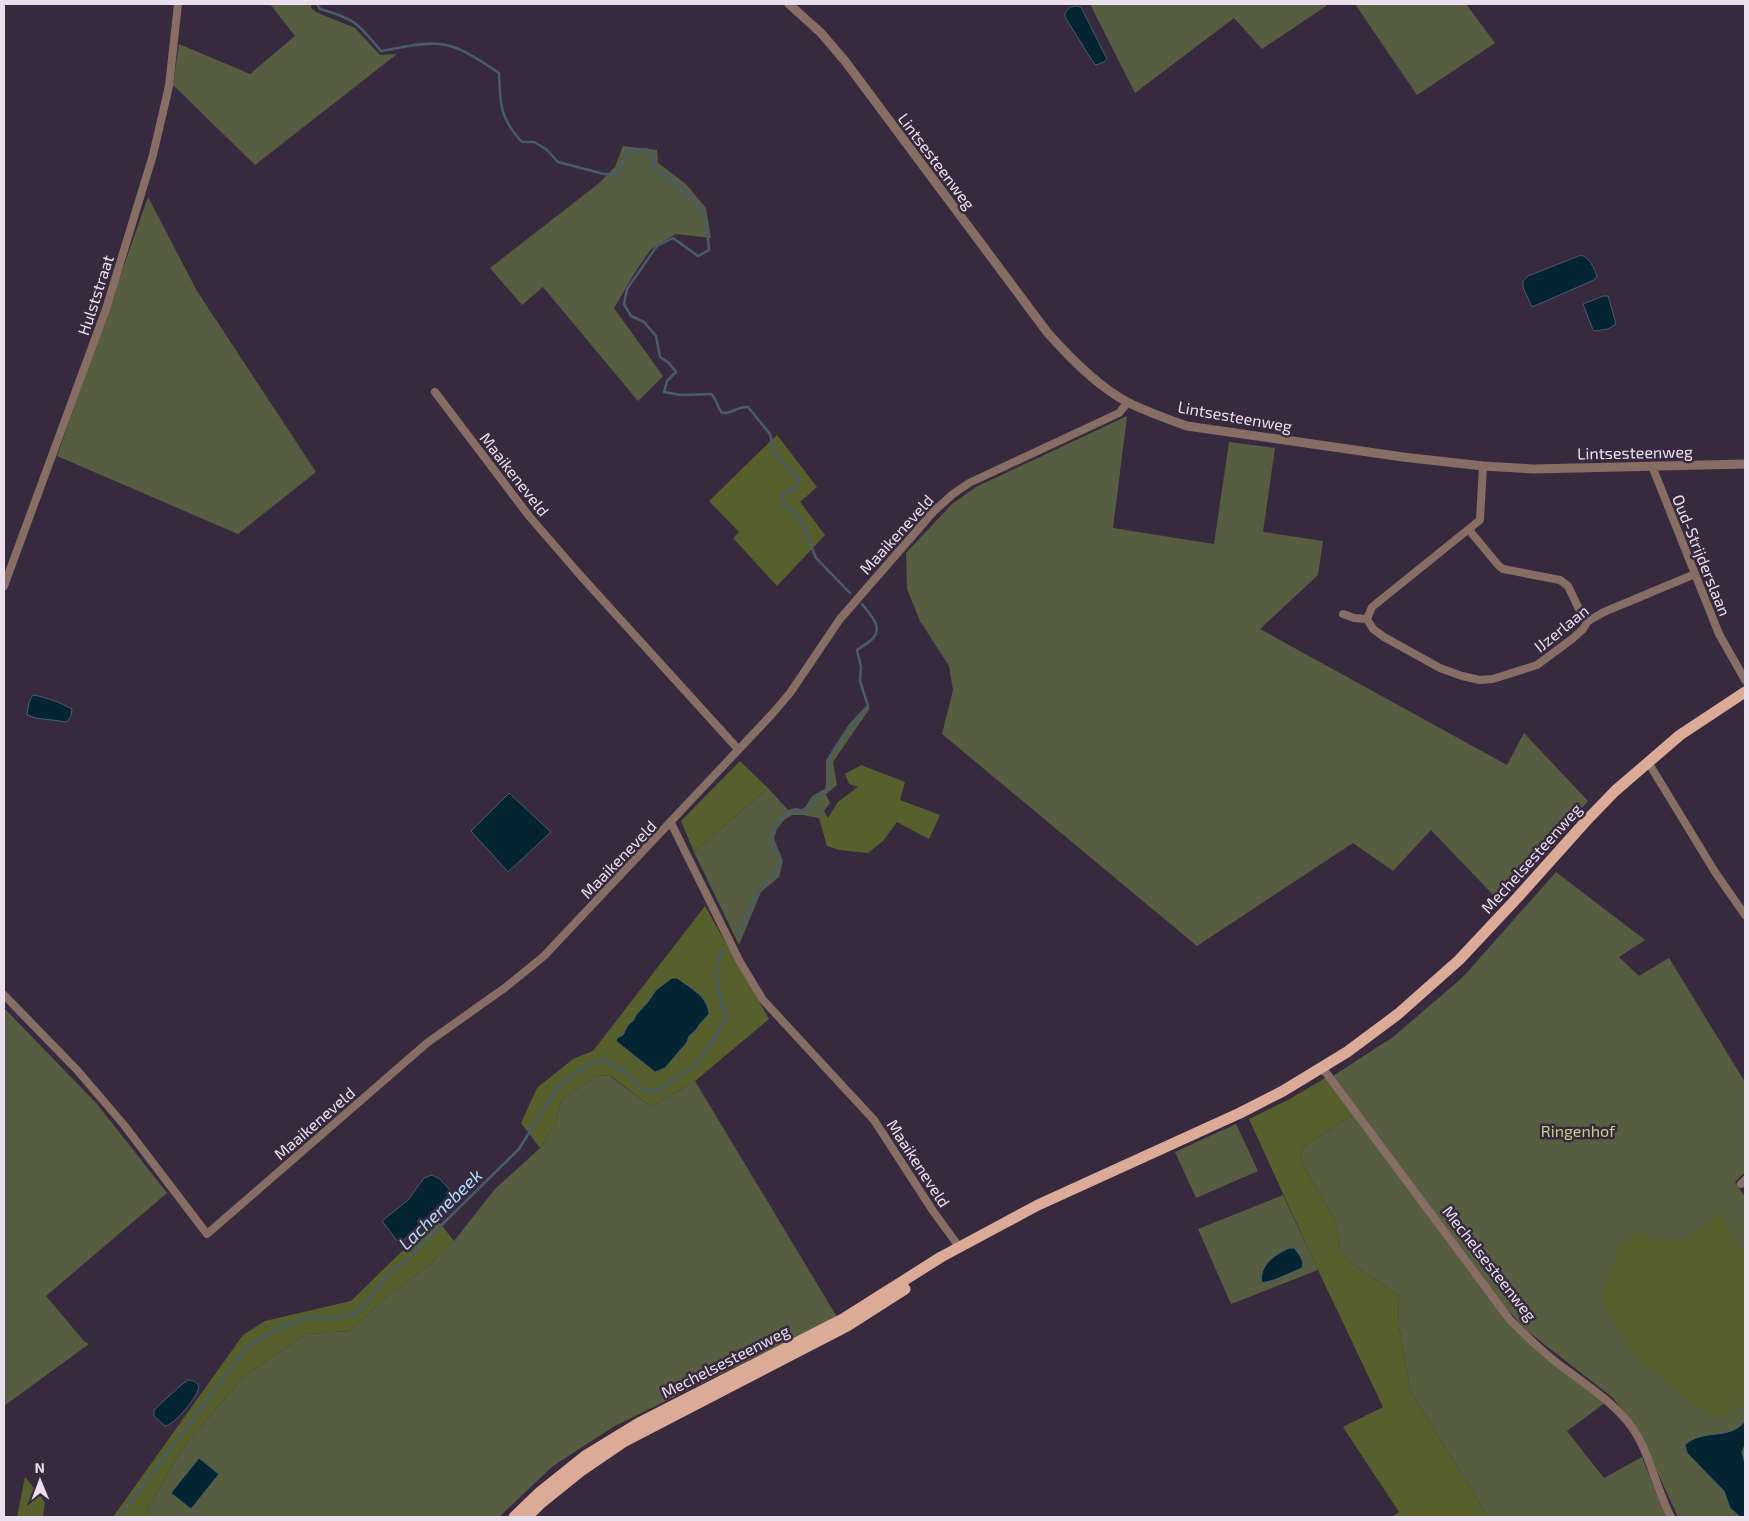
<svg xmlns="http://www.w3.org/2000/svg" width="1749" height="1521" font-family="'Exo 2',sans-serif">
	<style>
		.green { fill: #575d40 }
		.forest { fill: #57602d; fill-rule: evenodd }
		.water { fill: #052432; stroke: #495c6a }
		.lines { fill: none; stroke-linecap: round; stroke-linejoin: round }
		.stream { stroke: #495c6a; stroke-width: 2.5 }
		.minor { stroke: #866e65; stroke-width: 8 }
		.tertiary { stroke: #866e65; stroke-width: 9 }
		.primary { stroke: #dbab97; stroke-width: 11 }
		.labels { text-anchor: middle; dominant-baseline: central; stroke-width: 5; stroke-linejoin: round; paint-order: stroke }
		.street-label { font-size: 16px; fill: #e9dfed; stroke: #382a3e }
		.park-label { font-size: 16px; fill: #bfcf80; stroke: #382a3e }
		.water-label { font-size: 18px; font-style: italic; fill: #adddf8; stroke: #382a3e }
	</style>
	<rect width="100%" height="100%" fill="#382a3e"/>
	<!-- green -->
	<g class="green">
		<path d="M270,4H311V8L318,13L355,28L380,55L397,54L255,165L173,85L179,44L250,74L295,36Z"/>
		<path d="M1090,4H1329L1262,49L1234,18L1135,93Z"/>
		<path d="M1355,4H1466L1495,43L1417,95Z"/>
		<path d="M623,146L657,150L658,163L686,184L706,208L711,238L676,234L651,249L634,274L614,308L663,376L638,401L543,287L522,305L490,268L598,184L615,167Z"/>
		<path d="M148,197L197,291L316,472L238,534L57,456Z"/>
		<path d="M1127,416L1113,528L1214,544L1229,442L1275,448L1263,532L1323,541L1318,575L1260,629L1507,765L1524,733L1588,801L1500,902L1431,830L1393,871L1353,843L1197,946L942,734L953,690L949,666L920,621L907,589L906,553L952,504L976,487Z"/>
		<path d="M866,706L870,708L833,762L837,785L826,794L830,803L824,811L828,818H819L803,815H792L784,820L777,829L774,838L783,861L779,877L761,892L739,945L694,852L768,788L788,810L795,808L802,809C807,806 807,804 810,799C814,794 819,792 825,789L826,784V760L849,724Z"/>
		<path d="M1556,872L1645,940L1619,957L1639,976L1669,958L1745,1082V1172L1735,1182L1745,1197V1517H1678L1637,1428L1612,1397L1526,1330L1495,1296L1333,1076L1393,1037L1463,977Z"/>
		<path d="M4,1008L97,1104L167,1193L46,1296L84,1341L89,1344L4,1406Z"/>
		<path d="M598,1075L610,1076L651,1107L695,1081L837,1317L613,1427L553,1466L499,1517H154L147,1510L182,1449L243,1377L306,1334L350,1331L387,1296L427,1267L454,1241L495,1189L540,1148L555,1125L561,1100Z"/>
		<path d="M1353,1115L1507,1322L1605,1403L1567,1431L1604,1478L1642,1457L1661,1505L1667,1517H1488L1410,1390L1399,1327L1398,1295L1354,1265L1340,1250L1336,1222L1301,1161L1303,1147Z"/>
		<path d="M1236,1124L1258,1171L1196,1198L1175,1152Z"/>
		<path d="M1283,1195L1318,1270L1231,1304L1198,1229Z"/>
	</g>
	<!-- forest -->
	<g class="forest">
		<path d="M777,435L817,487L800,502L825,535L777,586L733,538L739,532L709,501Z"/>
		<path d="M740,761L768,788L694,852L681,821Z"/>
		<path d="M861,765L905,782L900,800L940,815L929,839L897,822L883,841L868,853L839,850L827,846L819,818H828L838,802L858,787L849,784L845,774Z"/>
		<path d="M705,906L769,1019L695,1081L651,1107L611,1076L598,1075L561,1100L555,1125L540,1148L521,1123L537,1088L573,1059L593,1051ZM650,998L708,1014C703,1020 689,1035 687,1042L660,1071L655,1072L622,1045C625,1019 642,1018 650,998Z"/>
		<path d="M1327,1077L1353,1115L1303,1147L1301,1161L1336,1222L1340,1250L1354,1265L1398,1295L1399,1327L1410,1390L1488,1517H1392L1399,1512L1343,1427L1383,1407L1318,1270L1249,1119L1288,1100Z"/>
		<path d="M1719,1213L1734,1239L1745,1253V1403L1722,1417L1692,1404L1629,1349L1602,1300L1620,1241L1642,1231L1654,1240L1682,1242Z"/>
		<path d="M436,1218L454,1241L427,1267L387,1296L350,1331L306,1334L243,1377L182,1449L147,1510L154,1517H113L243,1335L265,1321L351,1301Z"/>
		<path d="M25,1477L45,1502L43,1517H17Z"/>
	</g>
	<!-- water -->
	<g class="water">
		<path d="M1076,6L1081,7L1107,59L1104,62L1096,65L1093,62L1065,17V13L1070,7Z"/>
		<path d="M1581,255C1590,258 1594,268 1597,276L1594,280L1532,307L1523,287V281L1528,276Z"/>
		<path d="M1603,296H1608L1609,299L1616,324L1608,329L1595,331L1593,330L1583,304Z"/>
		<path d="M33,695C45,697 62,703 72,709L71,716L67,722L36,718L27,715L29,702Z"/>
		<path d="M509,793L551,832L508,872L471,831Z"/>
		<path d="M672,978H677C690,988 708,996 709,1014L699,1025L696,1030L689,1036L687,1042L665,1068L655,1072L616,1041L617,1038L623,1035L628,1025L634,1020L636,1015L648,1002L656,990Z"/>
		<path d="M432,1175L440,1179L451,1191L450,1197L401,1242L397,1241L382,1221L408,1200L424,1178Z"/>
		<path d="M1290,1248H1294C1299,1254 1305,1261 1302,1268L1274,1280L1262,1283C1258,1266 1276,1253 1290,1248Z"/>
		<path d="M188,1380C193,1380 196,1382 199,1386C199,1395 175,1425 165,1426L154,1416V1410L181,1385Z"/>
		<path d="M1745,1421V1445L1742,1452L1745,1464V1517H1740L1730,1508L1724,1491L1687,1453L1685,1445C1702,1428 1730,1441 1745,1421Z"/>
		<path d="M199,1458L219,1474L191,1509L171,1493Z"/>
	</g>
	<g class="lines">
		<!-- stream -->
		<g class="stream">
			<path d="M317,4L320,9C356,19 358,24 381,51C400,48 421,42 440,44C461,46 482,62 499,73C500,104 500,119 522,142H534L546,149L558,162L604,174H616L622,165L627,151L647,149L653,156L655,168L693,198L706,221L709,250L698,256L673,238L657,246L627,289L624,304L631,316L644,322L656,336L660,357L669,363L676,372L667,381L664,392L681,395L711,394C717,399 717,407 722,413C732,414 738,406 748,407L770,434L775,456L789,468L798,477L799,482L795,488L782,494V501L801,520L816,558L850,593"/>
			<path d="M738,935L759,890L768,880L775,875L781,861C779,854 772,844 772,838C772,828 782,815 791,812C795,810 799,811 803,812C815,804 810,798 827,792C831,781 827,764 830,757C839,738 856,723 868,706L860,681L861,667L857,650C862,646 871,642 874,637C883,626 868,612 862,604"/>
			<path d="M119,1517L247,1347L278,1328L308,1317L332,1318L353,1315L365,1304L389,1273L407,1259L519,1149L557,1087L588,1064L605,1060L629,1074L639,1088L657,1092L672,1080L693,1067L709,1047L727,1017L721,1001L716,975L722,949"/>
		</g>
		<!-- minor -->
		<g class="minor">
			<path d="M435,392L529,516L580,575L738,749"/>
			<path d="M1483,466L1480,520L1372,607L1367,619L1373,629L1384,637L1440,668L1462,676L1480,680L1493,679L1537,665L1572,639L1583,629L1588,621L1604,612L1695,574"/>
			<path d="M1652,466L1719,634L1745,680"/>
			<path d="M1469,530L1499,566L1503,569L1560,580L1568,586L1579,609L1588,621"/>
			<path d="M4,586L106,309L153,155L169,86L178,4"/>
			<path d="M1343,614L1354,618L1367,619"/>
			<path d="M1648,762L1715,872L1745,915"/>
			<path d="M671,823L740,962L763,1000L874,1120L933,1211L960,1248"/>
			<path d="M4,995L77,1070L124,1125L207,1234L427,1043L506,987L544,956L773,713L790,693L840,619L934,511L953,494L969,483L1119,413L1128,402"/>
			<path d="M1320,1068L1327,1074L1510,1320C1527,1336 1544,1354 1564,1368C1588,1386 1613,1402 1631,1426C1649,1450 1656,1489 1671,1517"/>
			<path d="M1741,1184L1745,1180"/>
		</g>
		<!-- tertiary -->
		<path class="tertiary" d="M789,4L821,33L845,61L1047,332C1070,358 1098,387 1129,403C1148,412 1167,419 1187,426L1403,457L1483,466L1534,469L1745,464"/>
		<!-- primary -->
		<g class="primary">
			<path d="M514,1517L540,1492L585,1456L639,1423L843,1319L941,1257L997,1227L1038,1205L1240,1113L1283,1091L1347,1052L1398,1014L1459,960L1518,897L1586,821L1615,791L1680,735L1745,692"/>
			<path d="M527,1517L540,1504L581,1471L625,1441L847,1326L905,1289"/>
		</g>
	</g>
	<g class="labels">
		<!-- street labels -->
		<g class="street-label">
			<text transform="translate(937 161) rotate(53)">Lintsesteenweg</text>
			<text transform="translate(95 295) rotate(-72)">Hulststraat</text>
			<text transform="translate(1235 416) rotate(10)">Lintsesteenweg</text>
			<text transform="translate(1635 452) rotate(-1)">Lintsesteenweg</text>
			<text transform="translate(515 474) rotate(52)">Maaikeneveld</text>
			<text transform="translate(896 534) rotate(-48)">Maaikeneveld</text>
			<text transform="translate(1702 555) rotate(68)">Oud-Strijderslaan</text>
			<text transform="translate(1561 628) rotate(-39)">IJzerlaan</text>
			<text transform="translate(1531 858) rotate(-48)">Mechelsesteenweg</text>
			<text transform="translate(618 859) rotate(-46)">Maaikeneveld</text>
			<text transform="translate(314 1123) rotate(-41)">Maaikeneveld</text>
			<text transform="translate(919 1163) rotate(57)">Maaikeneveld</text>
			<text transform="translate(1490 1263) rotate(52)">Mechelsesteenweg</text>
			<text transform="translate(725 1361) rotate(-27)">Mechelsesteenweg</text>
		</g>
		<!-- park labels -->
		<g class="park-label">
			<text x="1578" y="1130">Ringenhof</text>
		</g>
		<!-- water labels -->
		<g class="water-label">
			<text transform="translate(440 1209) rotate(-44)">Lachenebeek</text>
		</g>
	</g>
	<!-- border -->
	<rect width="1749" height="1521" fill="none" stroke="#e9dfed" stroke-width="10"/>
	<!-- north arrow -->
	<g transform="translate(40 1481) rotate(359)" stroke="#382a3e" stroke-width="4" paint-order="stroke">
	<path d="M0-4L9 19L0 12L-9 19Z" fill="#e9dfed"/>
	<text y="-8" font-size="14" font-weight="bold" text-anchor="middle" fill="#e9dfed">N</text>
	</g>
</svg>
